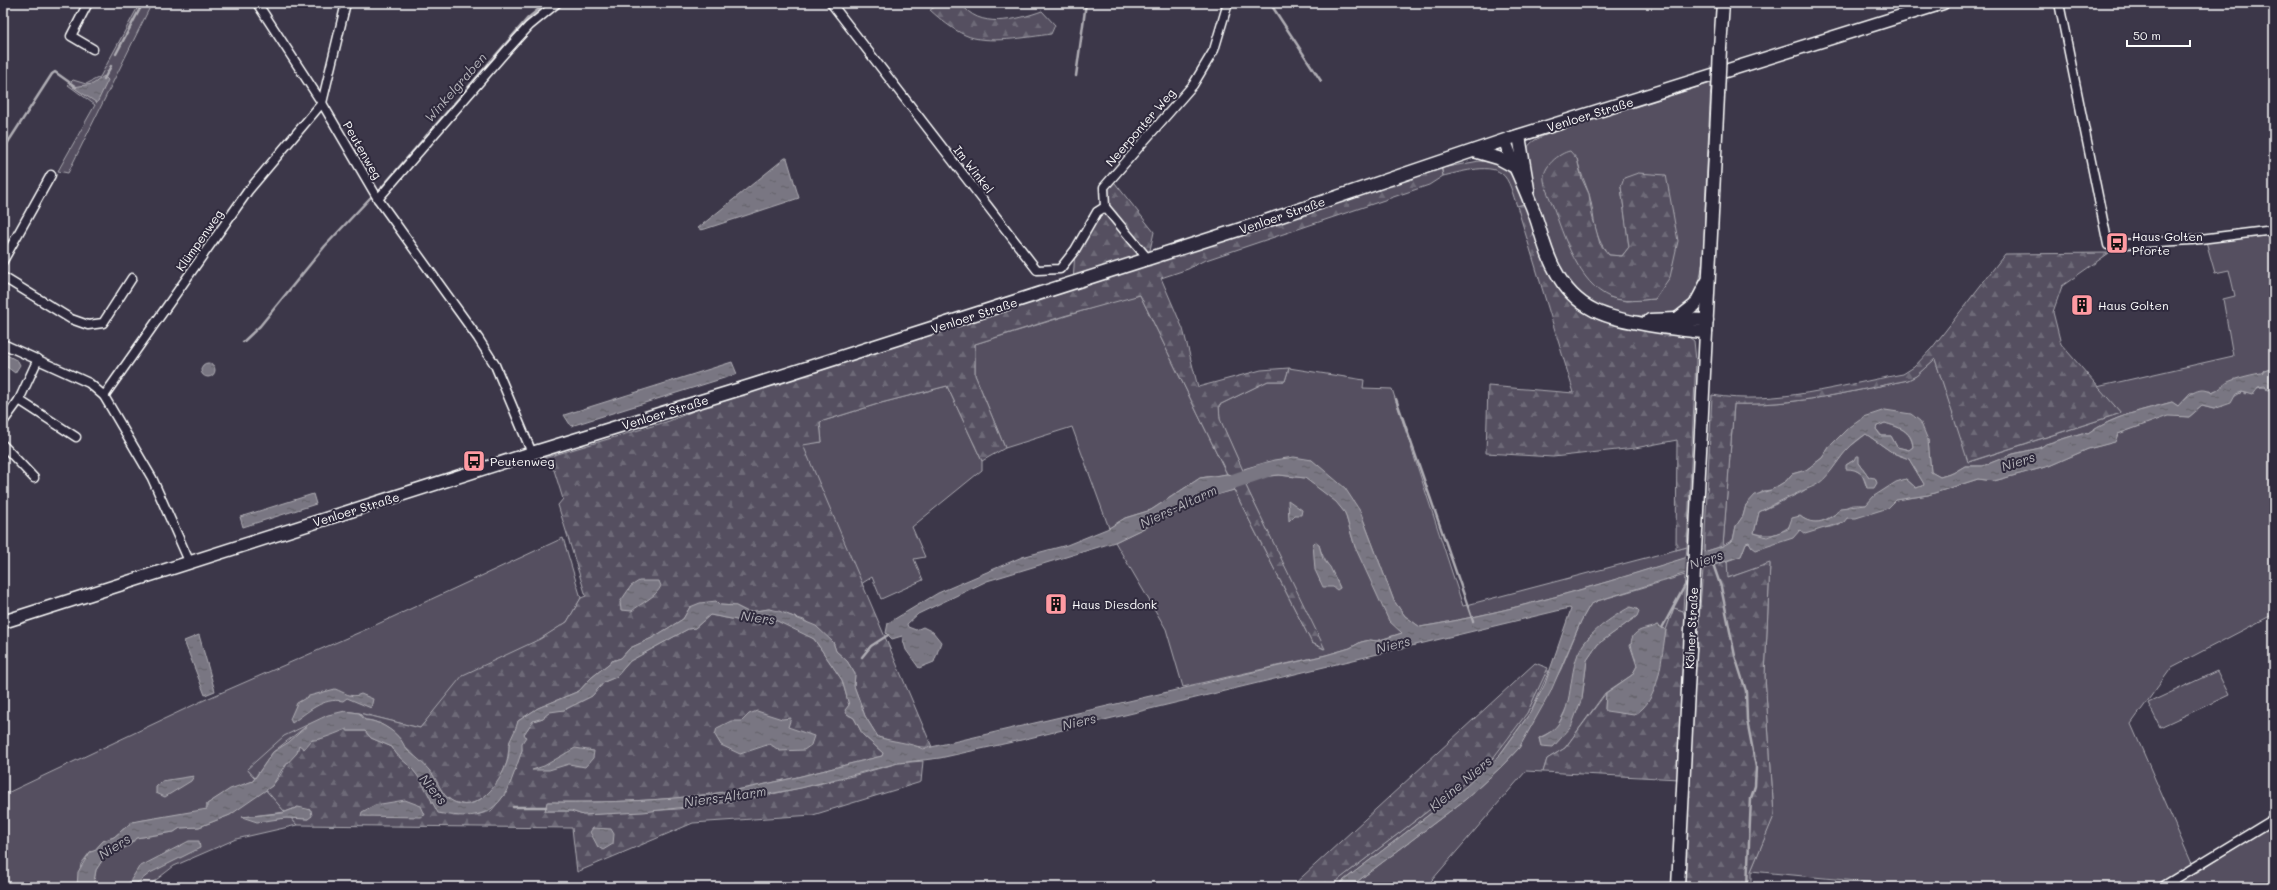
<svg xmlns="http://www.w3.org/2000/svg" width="2277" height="890" font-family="Mali,sans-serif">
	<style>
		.green { fill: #555060; stroke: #aaa8b0; fill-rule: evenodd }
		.forest { fill: url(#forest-firs); stroke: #aaa8b0 }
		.water { fill: url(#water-ripples); stroke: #afadb4; fill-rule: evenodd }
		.pier { fill: #3c3749 }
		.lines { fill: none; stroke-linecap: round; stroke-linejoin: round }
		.stream { stroke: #afadb4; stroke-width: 2.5 }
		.river { stroke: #797682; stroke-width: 15 }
		.minor-casing { stroke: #fff; stroke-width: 11 }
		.primary-casing { stroke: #fff; stroke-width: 15 }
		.minor { stroke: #2f2a3d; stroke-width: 8 }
		.primary { stroke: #2f2a3d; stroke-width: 12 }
		.primary-bridge-casing { stroke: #fff; stroke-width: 15; stroke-linecap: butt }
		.primary-bridge { stroke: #2f2a3d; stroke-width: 12 }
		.labels { text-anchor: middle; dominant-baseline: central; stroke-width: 4; stroke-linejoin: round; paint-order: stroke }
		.street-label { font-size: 12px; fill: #fff; stroke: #2f2a3d }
		.poi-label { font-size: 12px; fill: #fff; stroke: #2f2a3d; text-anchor: start }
		.water-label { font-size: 13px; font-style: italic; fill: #b5b4ba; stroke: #2f2a3d }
	</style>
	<defs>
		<pattern id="forest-firs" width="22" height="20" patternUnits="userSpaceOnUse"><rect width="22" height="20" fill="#555060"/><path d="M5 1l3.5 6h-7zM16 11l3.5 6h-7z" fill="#6e6a78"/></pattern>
		<pattern id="water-ripples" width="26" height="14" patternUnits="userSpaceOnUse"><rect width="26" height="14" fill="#797682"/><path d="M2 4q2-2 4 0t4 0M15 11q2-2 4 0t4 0" fill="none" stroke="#626167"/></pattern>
	</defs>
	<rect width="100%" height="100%" fill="#3c3749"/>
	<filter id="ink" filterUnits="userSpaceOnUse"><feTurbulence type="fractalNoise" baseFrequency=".025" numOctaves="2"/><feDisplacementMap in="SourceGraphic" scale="8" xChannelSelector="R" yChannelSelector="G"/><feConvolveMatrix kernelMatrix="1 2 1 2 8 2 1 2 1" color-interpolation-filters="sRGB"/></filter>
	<g filter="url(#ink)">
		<!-- green -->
		<g class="green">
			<path d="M140,3H152L68,173L58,171L95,105L68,85L73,80L86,84L100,77Z"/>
			<path d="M1711,83C1709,125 1707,167 1705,209C1704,234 1705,277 1693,299C1682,319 1637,318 1617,313C1587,305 1564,284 1554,254C1547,235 1522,167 1527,149C1530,141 1539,138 1546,135ZM1577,159C1580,172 1585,182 1589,194C1596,218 1591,233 1609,255L1622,256L1629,247L1621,187L1655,299L1627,301L1609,297Z"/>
			<path d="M1479,161C1510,162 1514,178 1525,204L1517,206C1513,196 1510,179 1501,173C1488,163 1457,173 1443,176L1442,168Z"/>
			<path d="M2274,230V367L2264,370L2262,373L2241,379L2212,393L2210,391L2190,393L2178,406L2172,402C2144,410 2112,416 2088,434L2082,433L2046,444L2040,448L2013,454L1983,466H1965L1953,473L1940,477L1931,472L1928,440L1885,410L1830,446L1822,458L1806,470L1792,474L1786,481L1771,490L1763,491L1746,505L1743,516L1736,526L1733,540L1723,546L1734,404C1793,406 1850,392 1908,380L1916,376L1935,359L1969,462L2121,413L2097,387L2233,356L2223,299L2235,296L2229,270L2215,273L2205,238Z"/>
			<path d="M1140,295L1227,474L1200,478L1151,510L1125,518L1109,528L1072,427L1005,448L975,375V344L1118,300Z"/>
			<path d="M1289,368L1364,380L1363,388L1392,389L1463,606L1687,547L1686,558C1598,585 1511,612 1420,627L1405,616L1394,601L1360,511L1312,460L1259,465L1244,469L1249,478L1279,475L1305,478L1336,501L1345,513L1355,547L1402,633L1377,641L1370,640L1361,642L1350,648L1326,655L1183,687L1166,629L1115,542L1208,497L1234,490L1312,643L1324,649L1246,486L1249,484L1220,420L1219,405L1268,381H1285ZM1319,545C1323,561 1334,572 1340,588L1320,581L1318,574Z"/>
			<path d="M2274,384V614L2172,667L2131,724L2196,873L2274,823V887H1918L1751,871L1774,815L1765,676L1770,564L1727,578V561L1741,556L1746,543L1749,542L1752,547C1767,542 1783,534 1799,530C1814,527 1837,531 1847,518L1888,508L1896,500L1928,495L1978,479L1994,481L2049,466L2088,449L2114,442L2118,434L2168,415L2189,417L2202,406L2214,409L2242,392L2245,394C2255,388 2261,385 2271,389Z"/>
			<path d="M947,386L982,461V470L912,527L925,557L914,559L923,580L881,599L872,577L861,584L802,444L822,442L820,422L881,403Z"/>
			<path d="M1885,423C1898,427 1911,430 1913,447L1909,450L1897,447L1891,436H1882L1876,429L1877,426Z"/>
			<path d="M1866,434L1893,453L1909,459L1924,484L1923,486L1916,488L1906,479C1889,484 1879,494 1866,505C1860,505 1852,504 1847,507C1831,515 1818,531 1800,516C1786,531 1775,539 1754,533L1759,512L1802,492L1829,473L1847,449ZM1854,460L1859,463L1869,477L1867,488L1862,474L1846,465Z"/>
			<path d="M563,538L581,598L567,622L439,706L420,728L359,713L345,711L247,769L255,778L253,781L230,790L207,804V810L132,822L114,837L103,841L94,851L90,852L81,864L77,887H3V795L202,701L367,629Z"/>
			<path d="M1685,575L1683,611L1674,608L1666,630L1657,625L1651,629L1640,631L1630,645L1637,666L1632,675L1605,693L1565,748L1547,759L1543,772L1526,771L1426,887H1350L1466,799L1501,767L1519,748L1561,669L1581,621L1590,605L1597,601ZM1624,611L1637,616L1598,644L1587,660L1582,698L1541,746L1539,738L1556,729L1570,701L1578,654L1588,638Z"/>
			<path d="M1546,671H1549L1530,713L1495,761L1465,787L1335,887H1329L1463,784L1527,713Z"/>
			<path d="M2217,671L2229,695L2160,727L2148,703Z"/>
			<path d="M265,789L285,812L243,817L291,818L297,825L236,839L174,866L147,887H93L96,870L103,859L130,845L136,838L174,832L180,828L199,827L230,815Z"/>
		</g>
		<!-- forest -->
		<g class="forest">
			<path d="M941,3H961C978,30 1017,20 1042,11L1055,25L1051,34C1028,37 986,45 965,35C952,29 941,20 930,10Z"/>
			<path d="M1570,151L1577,159L1582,179L1589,194L1592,215L1600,244L1609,255L1622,256L1629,247L1621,187L1624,178L1638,173L1666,175L1678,241L1670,277L1655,299C1640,300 1625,303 1610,297C1579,284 1563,235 1553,206C1550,198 1545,189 1544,180C1542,167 1559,153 1570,151Z"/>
			<path d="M1440,163L1443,176L1429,185L1203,261L1188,269L1161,278L1183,329L1198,387L1261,370L1289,368L1285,381H1268L1219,405L1220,419L1249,484L1246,486L1325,649L1312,643L1234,490L1237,484L1234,476L1227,474L1140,295L1064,316L975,344V375L1005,448L982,461L947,386L881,403L820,422L822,442L803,445L932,747C921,749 890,741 878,737L865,716L854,686L855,674L847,661L836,651L833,642L804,620L769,609L748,612L736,606L720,605L690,607L683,619L652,638L630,648L621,658L612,661L591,678L579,691L538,708L518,721L516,733L510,741L507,762L499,782L484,797L475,802L466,805L454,802L446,797L428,769L404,746C398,733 379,720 365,720L359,713L420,728L463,675L540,639L567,622L581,598L586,596L558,505L563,499L554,470L546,465L544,458L669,421L767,381Z"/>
			<path d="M1111,178L1154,232L1148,259L1073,283L1075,250L1105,207L1104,187Z"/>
			<path d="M1525,204C1542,251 1554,310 1611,324C1632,329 1654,330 1675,332L1685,334L1694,341L1696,360L1687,547L1676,550L1677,440L1635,448L1553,457L1486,453L1488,386L1574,393L1517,206Z"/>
			<path d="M2109,253L2062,286L2053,312L2061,344L2121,413L1968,462L1935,359L1916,376L1908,380C1850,392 1793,406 1734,404L1723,546L1704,552L1712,395C1774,406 1841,385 1903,374L1914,367L1932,348L2005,254Z"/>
			<path d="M1727,561L1728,578L1770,563L1765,676L1774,816L1751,871V887H1683L1688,764L1703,569Z"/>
			<path d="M1674,608L1683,611L1686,619L1679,779L1543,772L1547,759L1565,748L1606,693L1605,709L1655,684L1666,630Z"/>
			<path d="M710,615L758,624L775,620L800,630L814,639L842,680L849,705L846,710L847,714L854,718L863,735L883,753L882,756C843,765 805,776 766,784C696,800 620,803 548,802L545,811H571L583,815L678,809L759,797L845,778L898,763L923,761L921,782L813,815L693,823L577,872L572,828L297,825L291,818L308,819L298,807L285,812L265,789L272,786L279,777L299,745L348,728V731H365L371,738L392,747C397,757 406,762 413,770C421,779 430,791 432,803L476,815L491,811L507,792L522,750L521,742L524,734L533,721L543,718L550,711L564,710L592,696L604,682L616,677L630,661L688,629L695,628Z"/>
			<path d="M1535,663L1548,668L1527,713L1509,737L1493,758L1463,784L1329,887H1291Z"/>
			<path d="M309,724L273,752L255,778L247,769L284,736Z"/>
		</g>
		<!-- water -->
		<g class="water">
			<path d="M104,76L108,80L97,103L73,87L93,84Z"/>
			<path d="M785,158H787L799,198L705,229L701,230L698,228Z"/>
			<path d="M3,353L18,361L20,365L15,373L3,364Z"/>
			<path d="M732,362L737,374L571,426L564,415Z"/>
			<circle cx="208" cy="370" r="7"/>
			<path d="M2274,367V384L2271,389L2267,390L2265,386L2258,387L2252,395L2242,392L2236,394L2231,403L2214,409L2202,406L2189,417L2168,416L2118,434L2115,442L2088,449L2049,466L1994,481L1978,479L1928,495L1896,500L1888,508L1856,518H1847L1844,522L1805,534L1800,530L1793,538L1756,550L1752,547L1749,542L1746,543L1741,556L1597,601L1590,605L1581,621L1550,693L1519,748L1501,767L1466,799L1350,887H1335L1465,787L1499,756L1530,713L1545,684L1571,609L1569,608L1017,741L940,758L898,763L801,788L721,803L643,812L583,815L571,811H545L547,802C619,803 696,800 766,784C805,776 843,765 882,756L883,753L863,735L854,718L847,714L845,710L849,705L842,680L814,639L775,620L758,624L710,615L695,628L688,629L630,661L616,677L604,682L592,696L564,710L550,712L543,718L533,721L524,734L526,737L522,743V750C506,799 498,825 438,813C430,799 424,783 413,770C406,762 397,757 392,747L371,738L365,731H347V729C339,732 319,741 312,740L304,749L299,745L297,753L283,768L272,786L230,815L199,827L180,828L174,832L136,838L130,845L103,859L96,870L93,887H77L78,872L90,852L94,851L103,841L114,837L132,822L207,809V804L230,789L253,781L273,752L289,742L309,724L328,715L345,711L359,713L365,720C377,720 394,730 401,740C404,744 405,749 409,752C418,758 427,767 433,775C438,782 441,793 448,798C474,819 500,784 507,762C510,755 508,747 510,741C513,734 516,729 518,721L538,708L579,691L591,678L612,661L621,658L630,648L652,638L683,619L690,607L700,603L716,601L720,605L736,606L748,612L769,609L779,611L816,626L833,642L836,651L847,661L855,674L854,686L865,716L878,737C893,742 909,742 923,749L1326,655L1350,648L1361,642L1370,640L1377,641L1402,633L1389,621L1355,547L1345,513L1336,502L1305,478L1279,475L1249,478L1244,469L1274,460L1294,457L1312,460L1345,488L1360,511L1394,601L1405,616L1420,627C1524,610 1623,577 1723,546L1733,540L1736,526L1743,516L1746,505L1755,495L1771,490L1786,481L1792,474L1806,470L1822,458L1830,446L1846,430L1864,417L1885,410L1911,414L1920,421L1928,440L1931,472L1940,477L1953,473L1965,466H1983L2013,454L2040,448L2046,444L2082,433L2088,434C2112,416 2144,410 2172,402L2178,406C2186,397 2199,384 2212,393C2219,391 2222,385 2228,382C2233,379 2257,373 2262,373L2264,370ZM1885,423C1898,427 1912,430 1913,447L1909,450L1897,447L1891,436H1881L1876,429L1877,426ZM1866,434L1893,453L1909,459L1924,484L1923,486L1916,488L1906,479L1896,482L1874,496L1866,505L1840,508C1831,522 1813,527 1800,516L1792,518L1788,529L1767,537L1754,533L1759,512C1777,502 1797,493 1814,486C1828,480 1837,460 1847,450C1852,444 1859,439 1866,434Z"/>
			<path d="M1856,456H1859V463L1869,477L1875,478L1877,483L1874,488H1867C1864,475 1860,469 1846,469V465L1854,460Z"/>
			<path d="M1227,474L1234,476L1237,484L1234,490L1208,497L1115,542L987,581L918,614L907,624L908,627L916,630L923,627L933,632L941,642L934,662L919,668L906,650L902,636L892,639L886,633L888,623L938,593L1022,557L1067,545L1109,528L1125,518L1151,510L1200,478Z"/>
			<path d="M313,494L316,504L243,527L240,517Z"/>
			<path d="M1288,500L1302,510L1301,515H1295L1289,521Z"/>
			<path d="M1315,542L1319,545L1323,559L1330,567L1340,588L1337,590L1333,587H1323L1315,570L1313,544Z"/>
			<path d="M639,581H659L661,586C656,597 641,603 632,611L621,610L620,602L631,586Z"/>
			<path d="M1630,607L1637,609L1639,611L1637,616L1598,644L1587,660L1582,698L1571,727L1553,747L1541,746L1539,738C1576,724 1566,683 1578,654C1586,634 1612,617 1630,607Z"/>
			<path d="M1657,625L1666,630C1661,657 1661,700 1634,715L1606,711L1605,709L1606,693L1632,675L1637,666C1635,654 1624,639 1639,631C1645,628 1651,629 1657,625Z"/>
			<path d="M199,635L215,691L205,695L184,641Z"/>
			<path d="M335,689C344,692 351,699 361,694L373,699L371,708L347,698L343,701C323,697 308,712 292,723L290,719L297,703L309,696Z"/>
			<path d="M757,711L782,719L791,718L788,727L814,736L811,745L804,750L780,751L770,744L740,754L721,745L715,735L717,728L731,721H742L749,714Z"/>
			<path d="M575,748L594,751L593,758L585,767L569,764L549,770H532L544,766Z"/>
			<path d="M194,776L191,781L165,797L156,793V787L162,781Z"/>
			<path d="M405,800L421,806L425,815L420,817L361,816L362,812L375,805Z"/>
			<path d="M298,807L311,810L312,816L308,819L286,818L257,822L242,817L283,813Z"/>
			<path d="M593,828L611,829L614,834L613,844L603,850L598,847L590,832Z"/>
			<path d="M189,841H199L200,848L150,873L132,887H121L129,883L139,867Z"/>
		</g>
		<!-- pier -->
		<path class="pier" d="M1704,550L1703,571L1685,577L1686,556Z"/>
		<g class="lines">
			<!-- stream -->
			<g class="stream">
				<path d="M1270,3L1321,81"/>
				<path d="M116,54L143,3"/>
				<path d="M1076,76L1086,3"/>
				<path d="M104,79L111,66"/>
				<path d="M3,150L52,74L55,72L76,87"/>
				<path d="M382,187L527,19L546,3"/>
				<path d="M243,342L260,326L325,246L370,198"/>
				<path d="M1396,399L1473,621"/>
				<path d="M1713,564L1721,587L1735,656L1746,691L1747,720L1756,767L1755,786L1751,798L1747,887"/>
				<path d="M1662,628L1689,578"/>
				<path d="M862,657L871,646L888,635"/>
				<path d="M513,807H546"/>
			</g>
			<!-- river -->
			<path class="river" d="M1217,487L1266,470"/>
			<!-- minor casing -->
			<g class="minor-casing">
				<g id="minor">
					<path d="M88,3L71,36L93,49"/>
					<path d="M257,3L322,103L378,199L478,338L495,365L532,453"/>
					<path d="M831,3L1037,270L1060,269L1075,250L1097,212L1105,207"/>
					<path d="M2059,3L2108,245L2192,240L2274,230"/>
					<path d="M378,199L508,49L529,26L557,3"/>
					<path d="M1148,259L1105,207L1104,187L1193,85L1214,50L1228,3"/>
					<path d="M3,261L51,175"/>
					<path d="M3,277L71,319L88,325L103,323L132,278"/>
					<path d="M3,344L89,383L104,396L152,478L189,561"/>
					<path d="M104,396L248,191L322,103L346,3"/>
					<path d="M19,400L76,437"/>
					<path d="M3,422L19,400L38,359"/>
					<path d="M3,445L34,478"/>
					<path d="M2162,887L2274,819"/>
				</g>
			</g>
			<!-- primary casing -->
			<g class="primary-casing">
				<g id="primary">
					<path d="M1720,48L1723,3"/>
					<path d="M1519,136L1528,189"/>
					<path d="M1505,141C1512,162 1522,181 1530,202C1540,224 1543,249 1555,270C1576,311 1607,318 1649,325C1668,328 1687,331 1706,332"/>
					<path d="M1474,151L1498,158L1513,166"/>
					<path d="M1677,319L1695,305L1707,282"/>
					<path d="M1650,320L1677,319L1707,320"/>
					<path d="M3,622L532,453L750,386L1263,222L1508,139L1943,3"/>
					<path d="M1678,887L1718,95"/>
				</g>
			</g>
			<!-- minor -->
			<use href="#minor" class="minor"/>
			<!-- primary -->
			<use href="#primary" class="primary"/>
			<!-- primary-bridge casing -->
			<g class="primary-bridge-casing">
				<path id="primary-bridge" d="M1718,95L1720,48"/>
			</g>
			<!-- primary-bridge -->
			<use href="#primary-bridge" class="primary-bridge"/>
		</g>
	</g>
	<!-- icons -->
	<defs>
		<g id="bus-square" transform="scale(1.15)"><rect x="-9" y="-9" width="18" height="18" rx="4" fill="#ff9aa2" stroke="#2f2a3d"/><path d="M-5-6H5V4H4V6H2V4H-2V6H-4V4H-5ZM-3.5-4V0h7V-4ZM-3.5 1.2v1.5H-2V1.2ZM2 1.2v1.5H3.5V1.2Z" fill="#111"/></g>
		<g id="building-square" transform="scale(1.15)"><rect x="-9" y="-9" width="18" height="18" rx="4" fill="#ff9aa2" stroke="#2f2a3d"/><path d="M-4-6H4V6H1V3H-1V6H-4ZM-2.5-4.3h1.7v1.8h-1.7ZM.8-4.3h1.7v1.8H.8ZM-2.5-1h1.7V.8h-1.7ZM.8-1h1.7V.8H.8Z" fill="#111"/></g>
	</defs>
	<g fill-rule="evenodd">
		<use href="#bus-square" x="2117" y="243"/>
		<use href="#building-square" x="2082" y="305"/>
		<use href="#bus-square" x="474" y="461"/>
		<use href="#building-square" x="1056" y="604"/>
	</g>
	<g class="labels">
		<!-- street labels -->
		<g class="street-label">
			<text transform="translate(1590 114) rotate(-17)">Venloer Straße</text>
			<text transform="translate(1140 127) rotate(-49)">Neerponter Weg</text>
			<text transform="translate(363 150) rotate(60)">Peutenweg</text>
			<text transform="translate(974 169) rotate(52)">Im Winkel</text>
			<text transform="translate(1282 215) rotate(-19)">Venloer Straße</text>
			<text transform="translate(199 240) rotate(-55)">Klümpenweg</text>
			<text transform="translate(974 315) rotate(-18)">Venloer Straße</text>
			<text transform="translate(665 412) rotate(-17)">Venloer Straße</text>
			<text transform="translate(356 509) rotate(-17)">Venloer Straße</text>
			<text transform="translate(1691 628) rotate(-87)">Kölner Straße</text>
		</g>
		<!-- poi labels -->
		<g class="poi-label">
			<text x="2132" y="236">Haus Golten<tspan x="2132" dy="14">Pforte</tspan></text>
			<text x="2098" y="305">Haus Golten</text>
			<text x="490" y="461">Peutenweg</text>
			<text x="1072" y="604">Haus Diesdonk</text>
		</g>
		<!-- water labels -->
		<g class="water-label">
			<text transform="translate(455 87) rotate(-49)">Winkelgraben</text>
			<text transform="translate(2018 461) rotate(-18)">Niers</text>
			<text transform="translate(1178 506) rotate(-25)">Niers-Altarm</text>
			<text transform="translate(1706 559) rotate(-18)">Niers</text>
			<text transform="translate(758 617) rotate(7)">Niers</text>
			<text transform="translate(1393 644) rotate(-14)">Niers</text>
			<text transform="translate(1079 721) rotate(-13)">Niers</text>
			<text transform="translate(1460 783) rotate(-40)">Kleine Niers</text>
			<text transform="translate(434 789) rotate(50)">Niers</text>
			<text transform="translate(725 796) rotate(-8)">Niers-Altarm</text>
			<text transform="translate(114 846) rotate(-33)">Niers</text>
		</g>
	</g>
	<!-- margin -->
	<rect width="2277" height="890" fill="none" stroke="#2f2a3d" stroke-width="16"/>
	<rect x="8" y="8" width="2261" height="874" fill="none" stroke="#fff" stroke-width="1.5" filter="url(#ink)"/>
	<!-- scale -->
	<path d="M2127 40v6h63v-6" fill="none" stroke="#ffffff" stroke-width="2"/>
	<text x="2133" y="40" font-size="12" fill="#ffffff" stroke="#2f2a3d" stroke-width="3" paint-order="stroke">50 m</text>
</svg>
